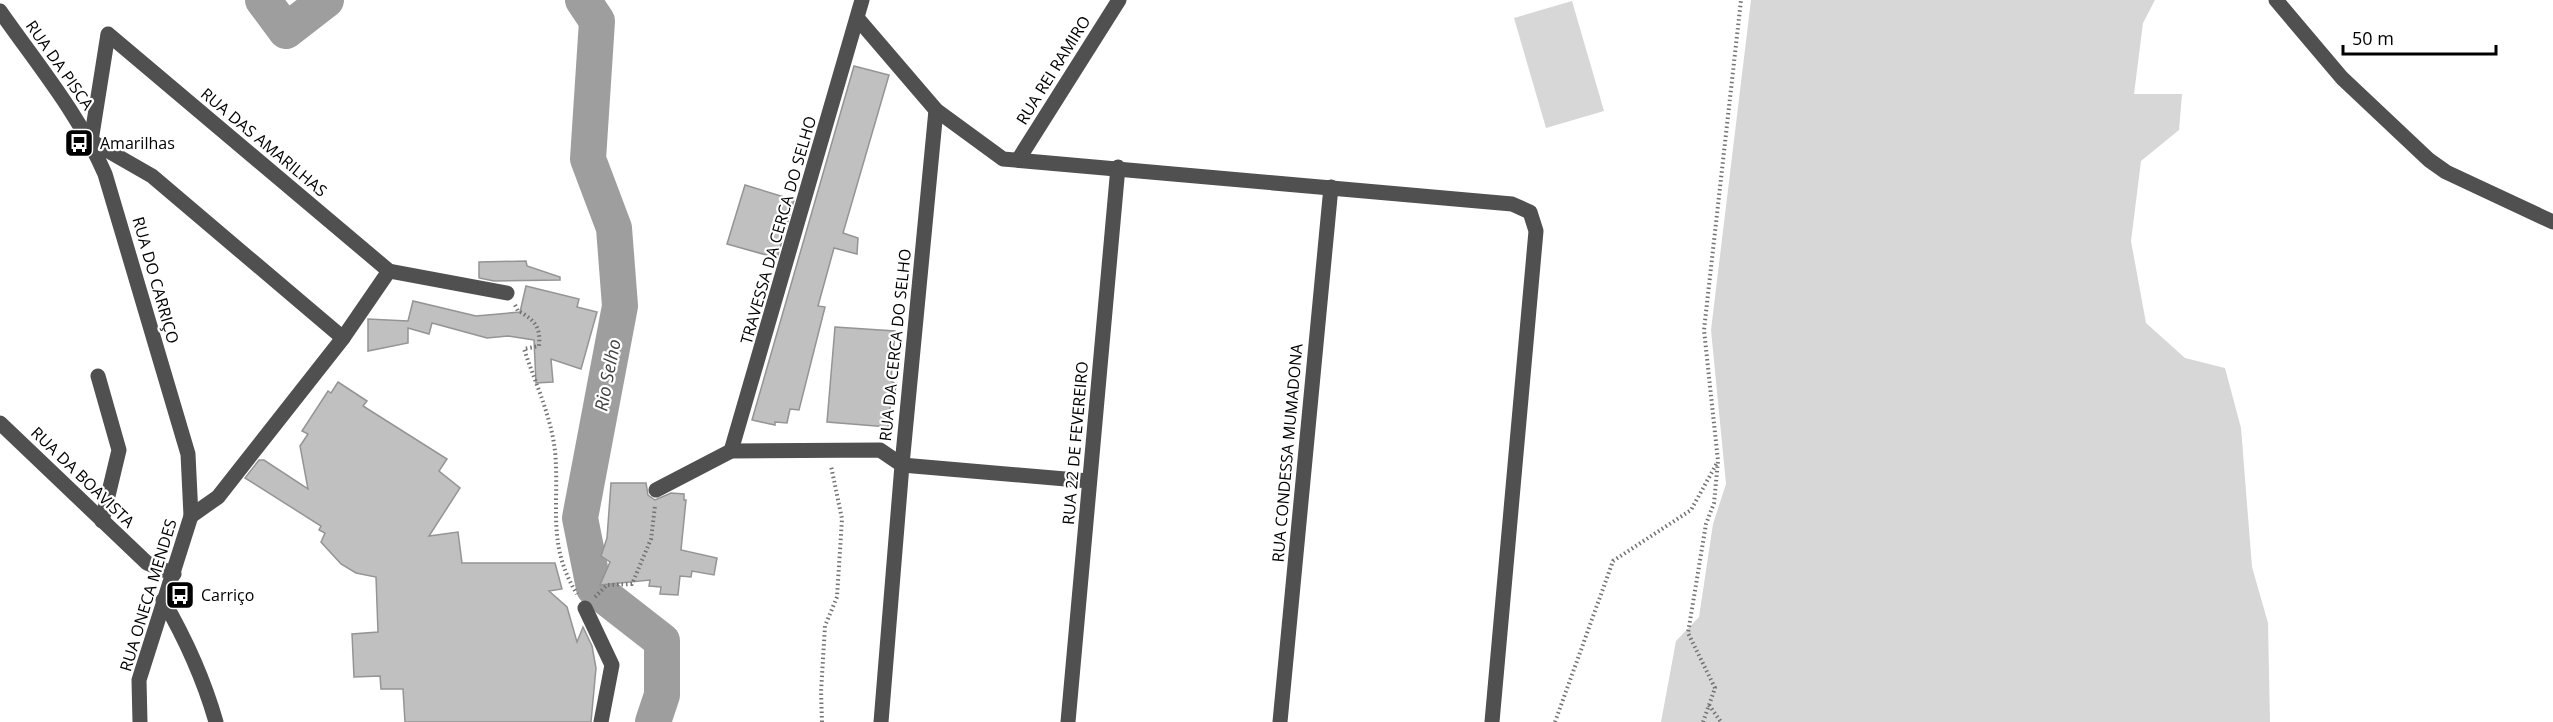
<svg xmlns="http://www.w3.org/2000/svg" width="2553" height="722" font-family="'Open Sans',sans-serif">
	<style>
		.green { fill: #d7d7d7 }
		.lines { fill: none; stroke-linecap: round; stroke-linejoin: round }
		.river { stroke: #9e9e9e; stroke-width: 36 }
		.building { fill: #c0c0c0; stroke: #949494; stroke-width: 1.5 }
		.path { stroke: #727272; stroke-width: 4; stroke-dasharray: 1.5 3; stroke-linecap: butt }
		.minor { stroke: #505050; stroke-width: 15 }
		.labels { text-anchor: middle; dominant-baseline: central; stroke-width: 4.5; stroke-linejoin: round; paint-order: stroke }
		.street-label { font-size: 16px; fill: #000; stroke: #fff }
		.poi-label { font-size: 16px; fill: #000; stroke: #fff; text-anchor: start }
		.water-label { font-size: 18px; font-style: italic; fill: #3f3f3f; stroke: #fff }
	</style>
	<rect width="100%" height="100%" fill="#fff"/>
	<!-- green -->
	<g class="green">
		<path d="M1751,0H2155L2143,23L2134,94H2182L2179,130L2141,161L2131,241L2146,323L2185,358L2225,368L2241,428L2252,567L2268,623L2270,722H1661L1676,641L1699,617L1713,524L1726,484L1711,330Z"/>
		<path d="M1572,1L1604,111L1546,128L1514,18Z"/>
	</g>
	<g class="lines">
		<!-- river -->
		<g class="river">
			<path d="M263,0L286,31L326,0"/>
			<path d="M583,0L597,21L588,159L614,228L620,306L580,518L594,588L662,641V695L653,722"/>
		</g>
	</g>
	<!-- building -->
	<g class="building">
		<path d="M854,66L889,75L843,233L858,238L857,254L834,248L818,306L825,307L799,410L790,409L787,423L775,422V425L752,420Z"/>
		<path d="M745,185L794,200L777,258L727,244Z"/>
		<path d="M526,261L527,266L560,277V280L494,281L479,278V262Z"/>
		<path d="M526,286L579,299L577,307L597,312L581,369L551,359L553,382L536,383L534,340L508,336L487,338L432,323L429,334L408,328V343L368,351V319L408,321L413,301L476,316L520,312Z"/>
		<path d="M835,327L895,331L891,381L896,384L894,400H891L888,427L827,422Z"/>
		<path d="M338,382L367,401L363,406L447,459L439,471L460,488L429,536L458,532L462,563H555L562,589L549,591L567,607L577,642L583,627L592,646L596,668L591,722H405L403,689H381L380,676L354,677L352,634L378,632L376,577L356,573L341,564L321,542L325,533L319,530L321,526L245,478L259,460H264L308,489L300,446L308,434L302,431L328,391L331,393Z"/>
		<path d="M611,483H646L648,495L655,500L671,493L684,494V500H686L681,550L717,558L714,575L692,571L691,577L680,576L678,595L660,594L661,587L649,586L650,580L600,585L610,562L601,556L607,538Z"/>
	</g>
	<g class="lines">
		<!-- path -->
		<g class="path">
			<path d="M515,305L518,311C534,319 541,327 539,346L524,349C535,382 551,416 555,451C560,505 546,544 577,594"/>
			<path d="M595,597L607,585L632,584L651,539L655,506"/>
			<path d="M1709,705L1721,722"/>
			<path d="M822,722L821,692L825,626L837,597L842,519L831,466"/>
			<path d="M1555,722L1613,561L1691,510L1717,463"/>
			<path d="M1703,722L1715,688L1688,633L1706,524L1714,503L1718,461L1704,330L1741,0"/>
		</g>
		<!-- minor -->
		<g class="minor">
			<path d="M2276,0L2342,78L2429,160L2446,172L2553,222"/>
			<path d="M0,11C37,64 79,114 105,174L188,454L191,516L139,680L140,722"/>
			<path d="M858,19L936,110L1003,159L1512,204L1530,212L1536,231L1492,722"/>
			<path d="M91,141L108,34L389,271L507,293"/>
			<path d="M91,141L152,176L343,338"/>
			<path d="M1018,160L1119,0"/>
			<path d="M98,376L119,450L102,521"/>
			<path d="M0,423L147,563L174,574"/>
			<path d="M731,451L862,0"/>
			<path d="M656,490L731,451L880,450L902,465L1089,481"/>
			<path d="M191,516L218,497L343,338L389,271"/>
			<path d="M163,600C185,638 204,680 216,722"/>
			<path d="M585,608L612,665L601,722"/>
			<path d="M881,722L902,465L936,110"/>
			<path d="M1068,722L1118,167"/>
			<path d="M1280,722L1331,187"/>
		</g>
	</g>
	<!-- icons -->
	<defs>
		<g id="bus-square" transform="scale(1.5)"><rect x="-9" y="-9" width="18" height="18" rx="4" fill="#000" stroke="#fff"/><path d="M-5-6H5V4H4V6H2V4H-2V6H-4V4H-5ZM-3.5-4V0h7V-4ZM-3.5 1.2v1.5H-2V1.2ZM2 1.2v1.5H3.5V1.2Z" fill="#fff"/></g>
	</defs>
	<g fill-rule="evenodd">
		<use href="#bus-square" x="79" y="143"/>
		<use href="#bus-square" x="180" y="595"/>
	</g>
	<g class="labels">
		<!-- street labels -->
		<g class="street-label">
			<text transform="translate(60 65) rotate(55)">RUA DA PISCA</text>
			<text transform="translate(1053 70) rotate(-58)">RUA REI RAMIRO</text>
			<text transform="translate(264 142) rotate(40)">RUA DAS AMARILHAS</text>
			<text transform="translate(778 230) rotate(-74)">TRAVESSA DA CERCA DO SELHO</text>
			<text transform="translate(156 280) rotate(74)">RUA DO CARRIÇO</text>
			<text transform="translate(895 345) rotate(-84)">RUA DA CERCA DO SELHO</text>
			<text transform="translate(1075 443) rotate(-85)">RUA 22 DE FEVEREIRO</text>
			<text transform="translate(1287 453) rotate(-85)">RUA CONDESSA MUMADONA</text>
			<text transform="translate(83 477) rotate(44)">RUA DA BOAVISTA</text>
			<text transform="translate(148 595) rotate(-73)">RUA ONECA MENDES</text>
		</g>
		<!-- poi labels -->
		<g class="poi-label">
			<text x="100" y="143">Amarilhas</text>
			<text x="201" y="595">Carriço</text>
		</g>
		<!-- water labels -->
		<g class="water-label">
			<text transform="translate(607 375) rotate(-79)">Rio Selho</text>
		</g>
	</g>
	<!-- scale -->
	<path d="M2343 45v9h153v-9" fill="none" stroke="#000000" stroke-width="3"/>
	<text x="2352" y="45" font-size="18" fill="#000000" stroke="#ffffff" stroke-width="4.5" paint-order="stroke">50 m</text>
</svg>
